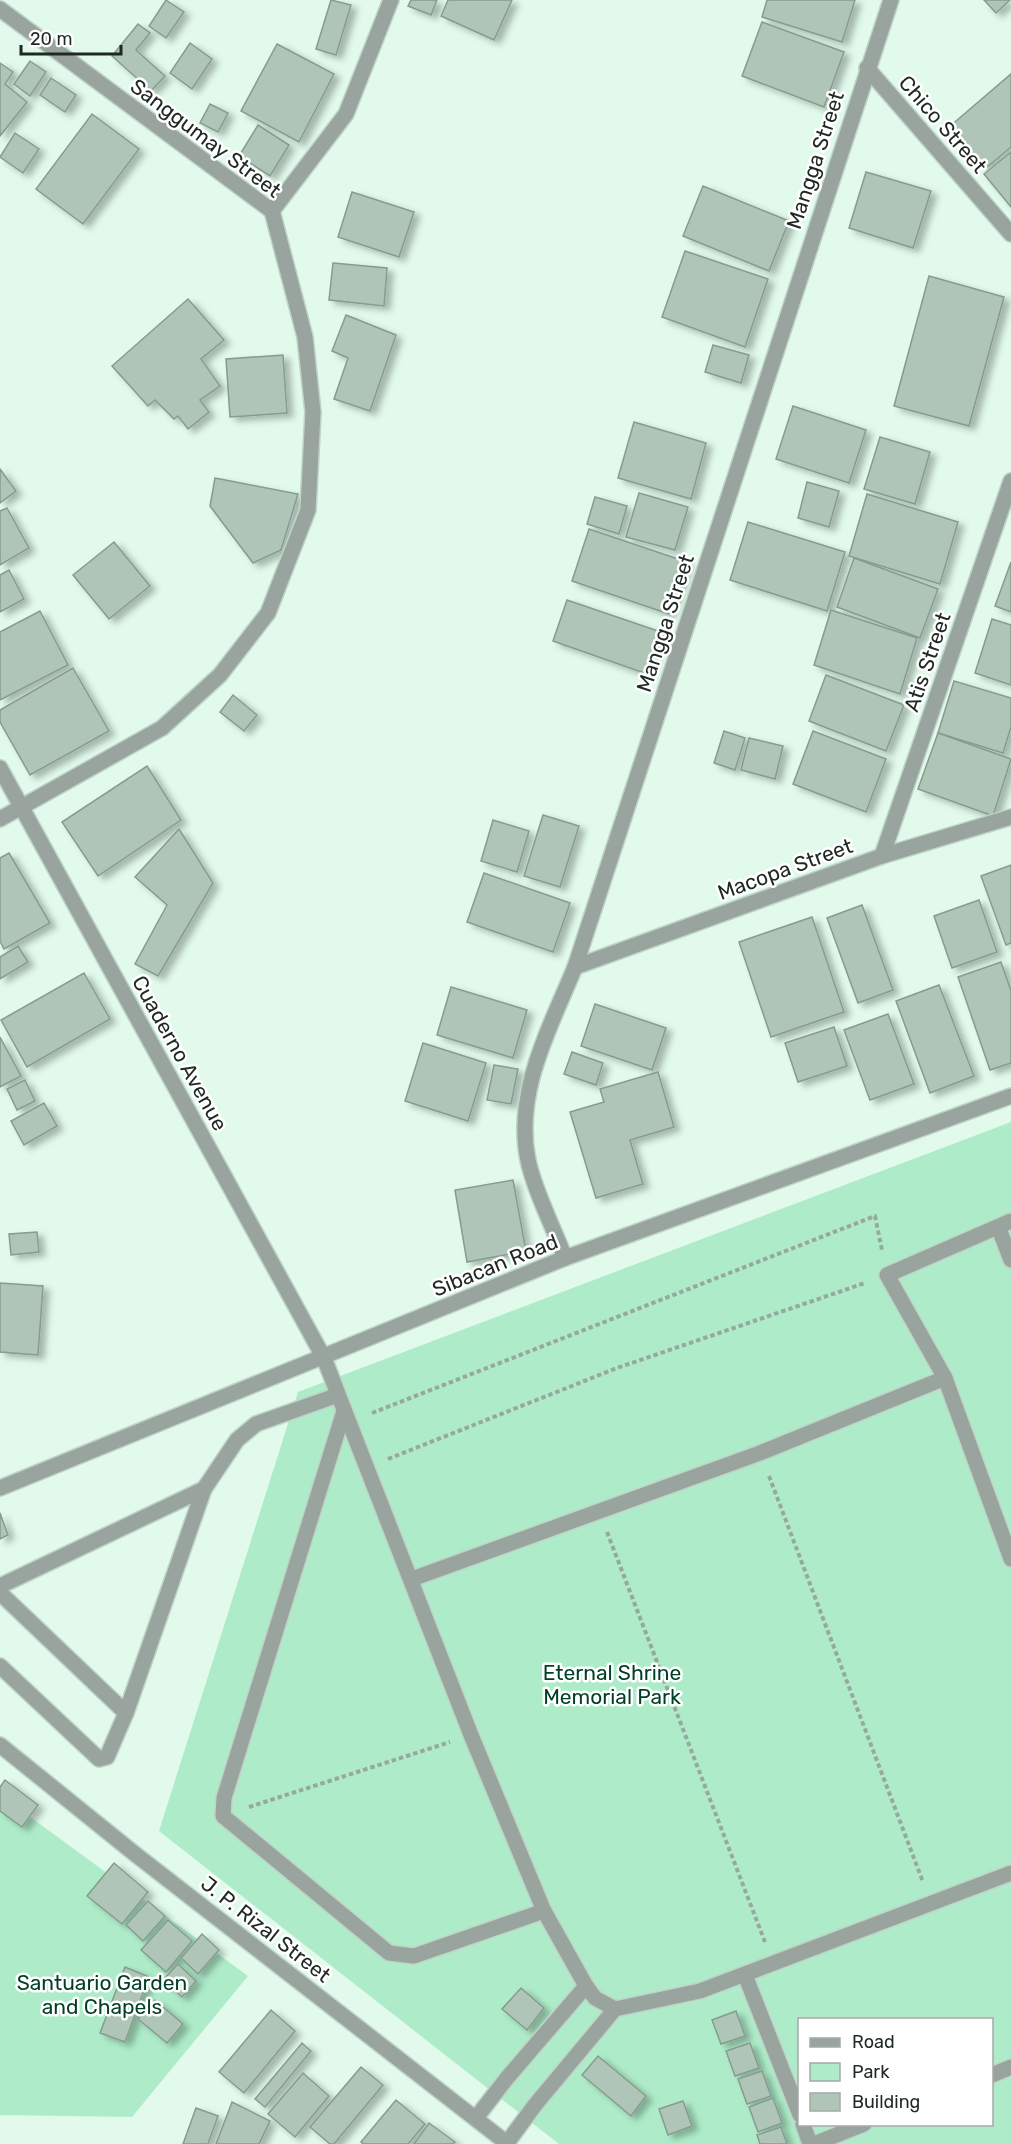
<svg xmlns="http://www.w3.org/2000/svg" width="1011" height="2144" font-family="Rubik,sans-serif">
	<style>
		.green { fill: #aeecc9; fill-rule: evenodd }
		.building { fill: #aec5b7; stroke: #859c8e; stroke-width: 1.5; filter: url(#shadow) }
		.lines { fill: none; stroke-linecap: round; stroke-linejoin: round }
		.minor-casing { stroke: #bed4c7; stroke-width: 18 }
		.path { stroke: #97a99e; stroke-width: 4; stroke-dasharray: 4.5 3; stroke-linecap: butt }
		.minor { stroke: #9aa49e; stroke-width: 15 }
		.labels { text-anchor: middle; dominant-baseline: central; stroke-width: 5; stroke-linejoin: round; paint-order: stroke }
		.street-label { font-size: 21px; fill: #1f2823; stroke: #fff }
		.park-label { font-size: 21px; fill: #003f26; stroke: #fff }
	</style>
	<defs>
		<filter id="shadow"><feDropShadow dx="6" dy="4" stdDeviation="3" flood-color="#0004"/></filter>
	</defs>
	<rect width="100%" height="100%" fill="#e1faeb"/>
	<!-- green -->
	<g class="green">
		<path d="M1011,1122V2144H559L159,1831L298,1392ZM800,2020H992V2124H800Z"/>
		<path d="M0,1795L248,1976L132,2117L0,2115Z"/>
	</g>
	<!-- building -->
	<g class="building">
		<path d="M166,0L184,12L166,38L149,26Z"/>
		<path d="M331,0L351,5L336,55L316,49Z"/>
		<path d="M411,0H437L431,15L408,6Z"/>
		<path d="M448,0H512L494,40L441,16Z"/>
		<path d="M767,0H855L842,42L762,17Z"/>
		<path d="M984,0H1010L996,13Z"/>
		<path d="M762,22L844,52L824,107L742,76Z"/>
		<path d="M138,24L150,33L136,50L165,76L151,91L112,56Z"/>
		<path d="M190,43L212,59L192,89L170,73Z"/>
		<path d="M277,44L334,74L299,142L241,111Z"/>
		<path d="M30,61L46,72L30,96L14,84Z"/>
		<path d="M0,63L13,72L5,84L27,102L0,136Z"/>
		<path d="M1011,74V147L985,169L949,127Z"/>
		<path d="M51,78L76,95L65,112L40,95Z"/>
		<path d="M210,104L228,113L218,132L200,123Z"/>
		<path d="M92,114L139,149L83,224L36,189Z"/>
		<path d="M258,125L289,145L270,176L239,156Z"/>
		<path d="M15,133L39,149L23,173L0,157Z"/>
		<path d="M1011,152V207L984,174Z"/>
		<path d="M866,172L931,191L913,248L849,228Z"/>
		<path d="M703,186L789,221L769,271L683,236Z"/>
		<path d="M352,192L414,212L399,257L338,237Z"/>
		<path d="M685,251L768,279L745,347L662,317Z"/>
		<path d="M333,263L387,268L384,306L329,300Z"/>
		<path d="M929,276L1004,297L969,426L894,406Z"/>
		<path d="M188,299L224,340L201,359L220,386L200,400L209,412L188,429L178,416L174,419L155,400L148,406L112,366Z"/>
		<path d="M346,315L396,335L370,411L334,399L348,358L332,351Z"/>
		<path d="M713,345L749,355L741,383L705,372Z"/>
		<path d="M283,355L287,413L230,417L226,359Z"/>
		<path d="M793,406L866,430L849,483L776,459Z"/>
		<path d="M634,422L706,443L691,499L618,478Z"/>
		<path d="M880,437L930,452L915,504L864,489Z"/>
		<path d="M0,469L16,491L0,503Z"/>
		<path d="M215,478L298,494L281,550L253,563L210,506Z"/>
		<path d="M807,482L839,491L829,527L798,518Z"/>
		<path d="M639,493L688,507L675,550L626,537Z"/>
		<path d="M867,494L958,522L940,584L849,556Z"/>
		<path d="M595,497L627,506L619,534L587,524Z"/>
		<path d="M7,508L29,548L0,565V511Z"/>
		<path d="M748,522L845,552L827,611L730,580Z"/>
		<path d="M589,529L687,562L669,614L572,581Z"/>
		<path d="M114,542L150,586L109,619L73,575Z"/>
		<path d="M854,558L938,589L920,638L837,607Z"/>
		<path d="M1011,562V612L995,606Z"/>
		<path d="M9,570L24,599L0,612V575Z"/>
		<path d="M567,600L661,632L647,674L553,641Z"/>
		<path d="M831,610L917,638L900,694L814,665Z"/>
		<path d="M40,611L68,665L0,700V632Z"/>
		<path d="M992,619L1011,625V685L975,673Z"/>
		<path d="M73,668L109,731L30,775L0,722V710Z"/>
		<path d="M826,675L904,705L886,751L809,721Z"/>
		<path d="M954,681L1011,698V727L1003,753L938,733Z"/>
		<path d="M233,695L257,715L244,731L220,712Z"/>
		<path d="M724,731L745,738L735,770L714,763Z"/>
		<path d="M813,731L886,759L866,812L793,784Z"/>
		<path d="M938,733L1011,759L993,816L918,789Z"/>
		<path d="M749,738L783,746L775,779L741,770Z"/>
		<path d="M147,766L181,820L98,876L62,822Z"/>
		<path d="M543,815L579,826L560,887L524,876Z"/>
		<path d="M493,820L529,831L517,872L481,861Z"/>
		<path d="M179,829L213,883L158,976L135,964L167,905L135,877Z"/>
		<path d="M9,853L50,923L4,949L0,941V858Z"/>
		<path d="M1011,865V943L1006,945L981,876Z"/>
		<path d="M484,873L570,903L553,952L467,922Z"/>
		<path d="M979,900L997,952L952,968L934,916Z"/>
		<path d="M862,905L893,990L858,1003L827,918Z"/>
		<path d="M812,917L844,1012L771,1037L739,942Z"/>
		<path d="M18,946L28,962L0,979V957Z"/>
		<path d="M1001,962L1011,991V1063L990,1070L958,977Z"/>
		<path d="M84,973L110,1019L27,1067L1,1020Z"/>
		<path d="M939,985L974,1076L930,1093L896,1001Z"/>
		<path d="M451,987L527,1010L513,1058L437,1035Z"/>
		<path d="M595,1004L666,1028L652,1070L581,1046Z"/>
		<path d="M888,1014L914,1084L870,1100L844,1030Z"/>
		<path d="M834,1027L847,1066L798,1082L785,1043Z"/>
		<path d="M0,1037L21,1076L0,1087Z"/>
		<path d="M423,1043L486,1063L468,1121L405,1101Z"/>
		<path d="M572,1052L603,1063L596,1085L564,1074Z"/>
		<path d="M494,1065L518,1069L511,1104L487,1100Z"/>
		<path d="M658,1072L674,1127L630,1140L643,1184L596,1198L570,1112L604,1102L600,1089Z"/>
		<path d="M25,1080L35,1101L17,1110L7,1089Z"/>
		<path d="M44,1103L57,1126L24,1145L11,1121Z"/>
		<path d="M513,1180L526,1251L467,1262L455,1190Z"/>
		<path d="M37,1232L39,1252L11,1255L9,1234Z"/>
		<path d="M0,1283L43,1286L38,1355L0,1352Z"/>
		<path d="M0,1513L8,1535L0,1539Z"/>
		<path d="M5,1780L38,1805L22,1827L0,1811V1787Z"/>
		<path d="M114,1863L148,1892L122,1924L87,1896Z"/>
		<path d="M148,1901L165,1916L143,1941L126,1925Z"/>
		<path d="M168,1920L192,1941L166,1972L141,1950Z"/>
		<path d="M202,1934L219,1950L198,1974L181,1958Z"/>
		<path d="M178,1964L196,1981L182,1997L163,1980Z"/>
		<path d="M125,1967L149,1977L125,2042L100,2033Z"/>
		<path d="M521,1988L544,2008L527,2030L502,2009Z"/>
		<path d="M155,2000L183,2024L167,2043L138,2019Z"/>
		<path d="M271,2010L295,2031L244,2093L219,2072Z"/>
		<path d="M736,2011L745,2036L721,2044L712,2020Z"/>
		<path d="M302,2043L311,2051L265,2107L255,2099Z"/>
		<path d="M750,2043L759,2068L735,2076L726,2051Z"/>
		<path d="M598,2056L646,2096L631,2116L582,2075Z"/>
		<path d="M361,2067L383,2085L334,2144H330L310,2127Z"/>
		<path d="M762,2071L771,2096L747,2104L738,2079Z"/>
		<path d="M303,2073L329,2096L295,2137L268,2114Z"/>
		<path d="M773,2098L782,2123L758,2132L749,2107Z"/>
		<path d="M396,2100L425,2124L408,2144H363L361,2142Z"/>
		<path d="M683,2101L692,2126L668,2135L659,2109Z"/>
		<path d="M232,2102L270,2121L259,2144H216Z"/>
		<path d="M196,2108L218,2116L208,2144H183Z"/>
		<path d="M429,2123L455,2142L453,2144H414Z"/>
		<path d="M781,2127L787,2144H760L757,2135Z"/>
	</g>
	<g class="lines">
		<!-- minor casing -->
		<g class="minor-casing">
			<g id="minor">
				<path d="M0,9L272,211L305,337L313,412L308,510L268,613L220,675L162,728L0,819"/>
				<path d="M867,68L1011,234"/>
				<path d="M272,211L346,114L391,0"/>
				<path d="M0,768L324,1358L471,1735L544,1911L586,1986L595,1998L615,2009L700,1991L1011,1873"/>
				<path d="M882,856L1011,481"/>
				<path d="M575,967L882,856L1011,817"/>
				<path d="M1011,1221L887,1275L945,1378L1011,1559"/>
				<path d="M999,1229L1011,1260"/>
				<path d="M565,1258C554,1229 534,1190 528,1160C514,1092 550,1028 575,967L891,0"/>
				<path d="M344,1411L224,1798L223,1816L389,1953L414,1956L544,1911"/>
				<path d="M0,1488L565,1258L1011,1096"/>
				<path d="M412,1579L760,1453L945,1378"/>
				<path d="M0,1586L204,1489"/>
				<path d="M0,1593L126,1713L204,1489L237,1440L256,1424L338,1395"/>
				<path d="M0,1666L99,1759L107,1757L126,1713"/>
				<path d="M0,1745L135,1854L508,2144"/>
				<path d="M745,1975L800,2115"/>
				<path d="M992,2075L1011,2067"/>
				<path d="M476,2118L507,2078L586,1986"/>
				<path d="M803,2124L810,2144"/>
				<path d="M507,2143L535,2105L615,2009"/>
				<path d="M814,2144L864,2124"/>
			</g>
		</g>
		<!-- path -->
		<g class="path">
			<path d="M372,1413L875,1216L882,1250"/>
			<path d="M388,1459L617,1368L865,1283"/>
			<path d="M769,1476L923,1882"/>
			<path d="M607,1532L765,1942"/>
			<path d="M249,1807L450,1742"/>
		</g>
		<!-- minor -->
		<use href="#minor" class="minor"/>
	</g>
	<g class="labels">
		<!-- street labels -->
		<g class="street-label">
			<text transform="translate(943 124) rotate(49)">Chico Street</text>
			<text transform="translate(206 138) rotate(37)">Sanggumay Street</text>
			<text transform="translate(815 160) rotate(-72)">Mangga Street</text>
			<text transform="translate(665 623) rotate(-72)">Mangga Street</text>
			<text transform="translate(927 662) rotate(-71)">Atis Street</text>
			<text transform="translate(785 869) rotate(-20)">Macopa Street</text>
			<text transform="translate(180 1053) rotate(61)">Cuaderno Avenue</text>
			<text transform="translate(495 1265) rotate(-22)">Sibacan Road</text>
			<text transform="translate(266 1929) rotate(38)">J. P. Rizal Street</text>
		</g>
		<!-- park labels -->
		<g class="park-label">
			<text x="612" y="1672">Eternal Shrine<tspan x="612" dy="24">Memorial Park</tspan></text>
			<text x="102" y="1982">Santuario Garden<tspan x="102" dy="24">and Chapels</tspan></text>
		</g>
	</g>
	<!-- legend -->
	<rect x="798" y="2018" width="195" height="108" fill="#ffffff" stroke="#a5a9a7" stroke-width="1.5"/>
	<rect x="810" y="2038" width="30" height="9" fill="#9aa49e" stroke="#a5a9a7" stroke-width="1.5"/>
	<text x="852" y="2048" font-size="18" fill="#1f2823">Road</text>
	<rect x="810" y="2063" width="30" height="18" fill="#aeecc9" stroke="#a5a9a7" stroke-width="1.5"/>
	<text x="852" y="2078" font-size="18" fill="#1f2823">Park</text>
	<rect x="810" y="2093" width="30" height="18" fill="#aec5b7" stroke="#a5a9a7" stroke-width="1.5"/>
	<text x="852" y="2108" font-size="18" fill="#1f2823">Building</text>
	<!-- scale -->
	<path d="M21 45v9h100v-9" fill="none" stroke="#1f2823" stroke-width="3"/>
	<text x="30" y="45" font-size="18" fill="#1f2823" stroke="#ffffff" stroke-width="4.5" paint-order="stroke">20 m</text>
</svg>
